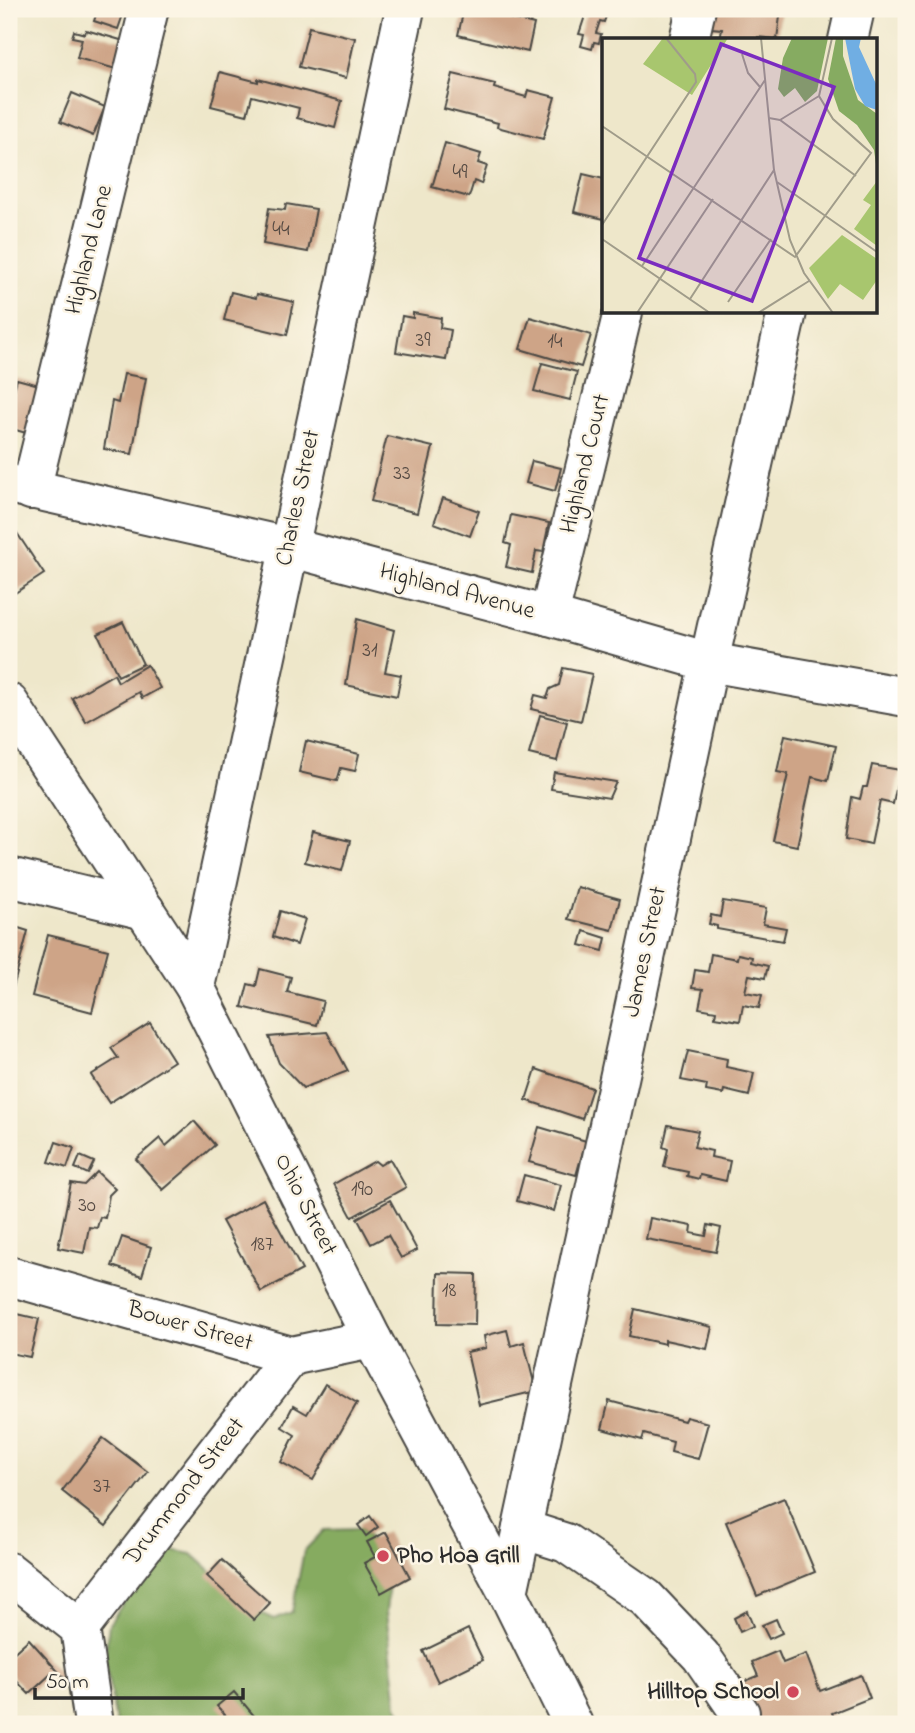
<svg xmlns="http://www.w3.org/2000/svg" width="915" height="1733" font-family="'Indie Flower',sans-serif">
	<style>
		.forest { fill: #86ab61; stroke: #586b46; stroke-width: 2 }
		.building { fill: #cea487 }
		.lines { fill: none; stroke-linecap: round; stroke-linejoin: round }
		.minor-casing { stroke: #484743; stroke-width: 42 }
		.minor { stroke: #fff; stroke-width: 38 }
		.poi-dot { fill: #d1495b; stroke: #fcf5e5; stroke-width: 2.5 }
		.labels { text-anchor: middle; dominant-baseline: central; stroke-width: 5; stroke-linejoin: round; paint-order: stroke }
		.number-label { font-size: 21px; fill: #544942 }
		.street-label { font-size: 24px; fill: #2b2b2b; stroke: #fcf5e5 }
		.poi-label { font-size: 24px; font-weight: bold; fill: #2b2b2b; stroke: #fcf5e5; text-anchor: start }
		.inset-road { fill: none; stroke: #a09c8a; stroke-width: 2 }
		.view { fill: #7b2cbf; fill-opacity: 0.15; stroke: #7b2cbf; stroke-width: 3.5 }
		.inset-edge { fill: none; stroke: #2b2b2b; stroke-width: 3.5 }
	</style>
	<rect width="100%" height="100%" fill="#fcf5e5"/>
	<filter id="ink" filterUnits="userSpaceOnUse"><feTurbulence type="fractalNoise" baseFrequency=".0143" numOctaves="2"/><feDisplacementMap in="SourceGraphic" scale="14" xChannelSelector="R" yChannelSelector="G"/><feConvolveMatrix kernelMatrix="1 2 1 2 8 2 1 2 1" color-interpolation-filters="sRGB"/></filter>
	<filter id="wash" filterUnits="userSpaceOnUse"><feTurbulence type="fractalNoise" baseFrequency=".00686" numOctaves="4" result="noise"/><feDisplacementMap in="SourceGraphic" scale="28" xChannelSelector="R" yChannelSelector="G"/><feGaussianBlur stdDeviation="1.57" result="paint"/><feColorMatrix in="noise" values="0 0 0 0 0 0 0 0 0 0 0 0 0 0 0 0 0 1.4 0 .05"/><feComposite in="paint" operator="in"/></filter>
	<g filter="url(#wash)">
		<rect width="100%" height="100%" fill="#eee7ca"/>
		<!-- forest -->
		<path class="forest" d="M361,1529L391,1565L386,1612L397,1705L408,1724H116L105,1659L109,1624L161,1548L192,1554L220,1579L244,1606L274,1619L292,1612L304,1551L324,1530Z"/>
		<g id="blocks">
			<!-- building -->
			<g class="building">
				<path d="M98,9H125L118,29L94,21Z"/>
				<path d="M464,9L495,10L510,13L509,18L534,24L528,52L458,35Z"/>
				<path d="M583,9H603V11L607,13L604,22L600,21L596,33L601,34L599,43L594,42L592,49L581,46L584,35L579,34L586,13L582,12Z"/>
				<path d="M714,9H781L777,39L758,37V40H720L722,29L711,28Z"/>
				<path d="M309,27L355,38L346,78L299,67Z"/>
				<path d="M86,30L124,41L116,69L77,58L82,39L72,37L74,31L85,34Z"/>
				<path d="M220,72L258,82V79L342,101L335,128L297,118L299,108L252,96L247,115L211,106Z"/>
				<path d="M453,74L495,84L494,88L526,97L528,90L555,97L543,139L497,127L498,123L444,109Z"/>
				<path d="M72,93L105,107L93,136L60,122Z"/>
				<path d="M445,143L481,154L478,163L487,166L481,184L474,181L469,197L432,187Z"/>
				<path d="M583,174L604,179V219L574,212Z"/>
				<path d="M286,204L316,209L308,252L263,244L269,208L285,210Z"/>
				<path d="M231,292L256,298L257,294L294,302L287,335L224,320Z"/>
				<path d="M413,313L441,318L440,328L451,330L446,360L396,352L402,316L413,318Z"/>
				<path d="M530,317L591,335L581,367L520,349Z"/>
				<path d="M542,363L577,372L570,400L534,391Z"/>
				<path d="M124,374L146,378L132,454L104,449L112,401L118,403Z"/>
				<path d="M17,379L50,388L36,436L9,428V409Z"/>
				<path d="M387,436L433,447L417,513L371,501Z"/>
				<path d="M532,461L561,468L555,491L526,483Z"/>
				<path d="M443,498L479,511L470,536L434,523Z"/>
				<path d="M511,515L549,523L543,552L536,551L532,573L506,567L511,545L505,543Z"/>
				<path d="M15,530L44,574L9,597V534Z"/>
				<path d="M357,619L394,630L385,672L401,675L397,696L346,685Z"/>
				<path d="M123,622L143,664L118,676L98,634Z"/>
				<path d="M147,665L160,688L142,698L139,692L86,722L72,698L114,674L118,682Z"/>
				<path d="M563,668L592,674L581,721L531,709L535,695L547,698L550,689L559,685Z"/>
				<path d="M540,715L567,722L557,761L529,754Z"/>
				<path d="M785,735L836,746L828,781L812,777L797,846L773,841L788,774L777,772Z"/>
				<path d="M306,741L359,754L355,771L341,768L337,781L299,772Z"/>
				<path d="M872,765L900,770L893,804L880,801L871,844L846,839L852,797L860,799L863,787H867Z"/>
				<path d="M554,772L616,782L609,798L551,789Z"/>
				<path d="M313,832L350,841L342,871L305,862Z"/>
				<path d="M577,887L620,899L612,930L568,919Z"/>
				<path d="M723,901L766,908L763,924L786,928L783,941L717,929V926L709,924L711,915L720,917Z"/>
				<path d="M280,911L305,919L297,945L273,937Z"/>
				<path d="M9,925L28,931L13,988L9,987Z"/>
				<path d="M584,931L606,938L603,951L580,945Z"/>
				<path d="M48,935L108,950L92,1012L32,996Z"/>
				<path d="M711,954L737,959L738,954L752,957L751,962L768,966L765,978L749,975L745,992L762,995L759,1008L743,1005L740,1021L715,1017L716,1011L699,1008L703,989L692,988L695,970L708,972Z"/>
				<path d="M260,969L291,977L287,992L323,1001L317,1025L242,1007L248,984L256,986Z"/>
				<path d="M150,1023L174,1061L109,1103L91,1075L118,1058L111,1048Z"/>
				<path d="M327,1032L348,1071L303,1088L279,1063L269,1037Z"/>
				<path d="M688,1051L727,1059L726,1067L754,1073L749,1096L724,1090L723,1094L706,1091L707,1085L681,1080Z"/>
				<path d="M536,1069L592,1088L582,1119L526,1100Z"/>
				<path d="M194,1121L215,1145L163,1190L136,1159L160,1138L166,1146Z"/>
				<path d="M668,1125L698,1131L694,1147L712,1151L711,1157L730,1161L726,1181L700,1175L699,1179L687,1176L688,1172L664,1167L668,1149L663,1147Z"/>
				<path d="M539,1127L586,1141L576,1175L529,1162Z"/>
				<path d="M56,1142L74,1148L67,1168L49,1162Z"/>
				<path d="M80,1156L94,1162L88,1174L75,1168Z"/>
				<path d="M390,1159L406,1187L352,1217L334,1184L375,1161L380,1165Z"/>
				<path d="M97,1172L115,1189L109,1195L105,1218L100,1217L97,1228L89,1227L84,1253L58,1248L71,1183L84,1185Z"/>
				<path d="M524,1175L561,1185L554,1211L517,1201Z"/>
				<path d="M263,1199L302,1270L261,1292L222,1221Z"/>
				<path d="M390,1200L417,1250L401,1258L388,1235L371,1244L357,1218Z"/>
				<path d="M650,1218L692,1226L691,1233L706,1236L708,1225L721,1228L716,1252L646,1239Z"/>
				<path d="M122,1237L151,1247L142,1276L112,1266Z"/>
				<path d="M438,1273L476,1274L475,1325L437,1324Z"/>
				<path d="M635,1309L712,1327L707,1349L665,1340V1344L629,1336Z"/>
				<path d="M9,1312L39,1319L30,1357L9,1353Z"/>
				<path d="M507,1330L511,1346L524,1342L536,1391L479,1405L467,1352L486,1348L484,1336Z"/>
				<path d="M325,1384L357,1403L313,1480L281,1462L295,1435L282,1427L293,1406L307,1414Z"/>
				<path d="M609,1401L684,1421L686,1417L708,1423L698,1459L671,1452L673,1442L644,1434L642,1440L602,1429Z"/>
				<path d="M103,1438L148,1472L106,1526L62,1491Z"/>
				<path d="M784,1498L815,1572L757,1596L726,1522Z"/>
				<path d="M370,1516L378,1527L366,1536L358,1525Z"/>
				<path d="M386,1532L410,1577L381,1593L364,1563L375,1557L367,1542Z"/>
				<path d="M222,1560L270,1603L254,1620L207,1576Z"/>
				<path d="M747,1611L753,1626L740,1632L734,1618Z"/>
				<path d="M776,1619L782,1633L769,1639L762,1625Z"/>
				<path d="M468,1629L483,1660L438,1682L423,1651Z"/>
				<path d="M29,1639L64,1678L59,1683L51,1674L29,1694L9,1673V1657Z"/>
				<path d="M778,1651L783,1663L806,1654L820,1691L861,1675L870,1698L832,1713L837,1724H735L753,1707L743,1682L758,1676L752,1662Z"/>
				<path d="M234,1692L261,1724H233L217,1706Z"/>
			</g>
		</g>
	</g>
	<g filter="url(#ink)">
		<use href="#blocks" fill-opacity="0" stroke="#484743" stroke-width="2"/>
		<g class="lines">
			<!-- minor casing -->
			<g class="minor-casing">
				<g id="minor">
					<path d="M689,40L696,9"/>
					<path d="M848,40L855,9"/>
					<path d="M9,484L288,547L549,616L709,662L906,697"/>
					<path d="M31,490L149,9"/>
					<path d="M549,616L623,312"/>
					<path d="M9,703L195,987L372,1339L508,1593L573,1724"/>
					<path d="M9,877L145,910"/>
					<path d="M195,987L405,9"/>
					<path d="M9,1276L291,1356L372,1339"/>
					<path d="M522,1529L566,1543L646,1598L701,1656L740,1713"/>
					<path d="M9,1572L80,1628L94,1724"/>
					<path d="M508,1593L709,662L787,312"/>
					<path d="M80,1628L291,1356"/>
				</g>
			</g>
			<!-- minor -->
			<use href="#minor" class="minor"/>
		</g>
	</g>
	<!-- markers -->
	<g class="poi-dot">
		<circle cx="383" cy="1556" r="7"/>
		<circle cx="793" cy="1692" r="7"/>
	</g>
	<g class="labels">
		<!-- number labels -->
		<g class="number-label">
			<text x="460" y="173">49</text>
			<text x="281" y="230">44</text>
			<text x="423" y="341">39</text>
			<text x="555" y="342">14</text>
			<text x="402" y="474">33</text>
			<text x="370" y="651">31</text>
			<text x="362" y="1190">190</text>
			<text x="87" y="1206">30</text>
			<text x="262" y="1245">187</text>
			<text x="449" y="1291">18</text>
			<text x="102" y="1487">37</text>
		</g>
		<!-- street labels -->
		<g class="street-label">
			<text transform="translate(90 250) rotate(-76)">Highland Lane</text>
			<text transform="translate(586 464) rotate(-76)">Highland Court</text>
			<text transform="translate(299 498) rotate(-78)">Charles Street</text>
			<text transform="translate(457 592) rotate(15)">Highland Avenue</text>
			<text transform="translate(646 952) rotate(-78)">James Street</text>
			<text transform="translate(305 1205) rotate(63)">Ohio Street</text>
			<text transform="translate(190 1327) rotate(16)">Bower Street</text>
			<text transform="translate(185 1492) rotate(-52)">Drummond Street</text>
		</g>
		<!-- poi labels -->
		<g class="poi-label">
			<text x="397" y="1556">Pho Hoa Grill</text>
			<text x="779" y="1692" text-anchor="end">Hilltop School</text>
		</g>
	</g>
	<!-- overview -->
	<g transform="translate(602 38)">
		<rect width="275" height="275" fill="#eee7ca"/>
		<path d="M61,0H126L90,57L41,26ZM275,143V208L252,191L269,167L261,162ZM240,197L275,221V242L261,262L238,246L226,261L207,230Z" fill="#a8c66e"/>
		<path d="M190,0H226L215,53L203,64L193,50L182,59L176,51L181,20ZM234,0H241V18L256,62L275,76V133L272,112L255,87L237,73L226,41Z" fill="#86ab61"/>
		<path d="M243,0H259L257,9L275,48V72L263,68L253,51Z" fill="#70aee3"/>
		<path class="inset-road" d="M159,0L172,132L188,202L202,235L231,275M140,16L146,35L158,49M167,80L178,82L254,138M178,82L217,58M0,88L193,219L269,115L231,81L217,58L230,0M175,144L275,214M0,187L94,44L93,36L64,0M0,201L108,275M40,228L163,42M88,261L172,132M126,264L169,201M35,275L111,161M156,275L207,243"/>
		<path class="view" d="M119,6L232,49L150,263L37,220Z"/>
		<rect width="275" height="275" class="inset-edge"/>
	</g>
	<!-- margin -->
	<rect width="915" height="1733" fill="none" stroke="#fcf5e5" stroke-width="35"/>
	<!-- scale -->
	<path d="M35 1688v10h208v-10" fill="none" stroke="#2b2b2b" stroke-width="3.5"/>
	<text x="46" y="1688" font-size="21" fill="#2b2b2b" stroke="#fcf5e5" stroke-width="5" paint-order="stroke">50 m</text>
</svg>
